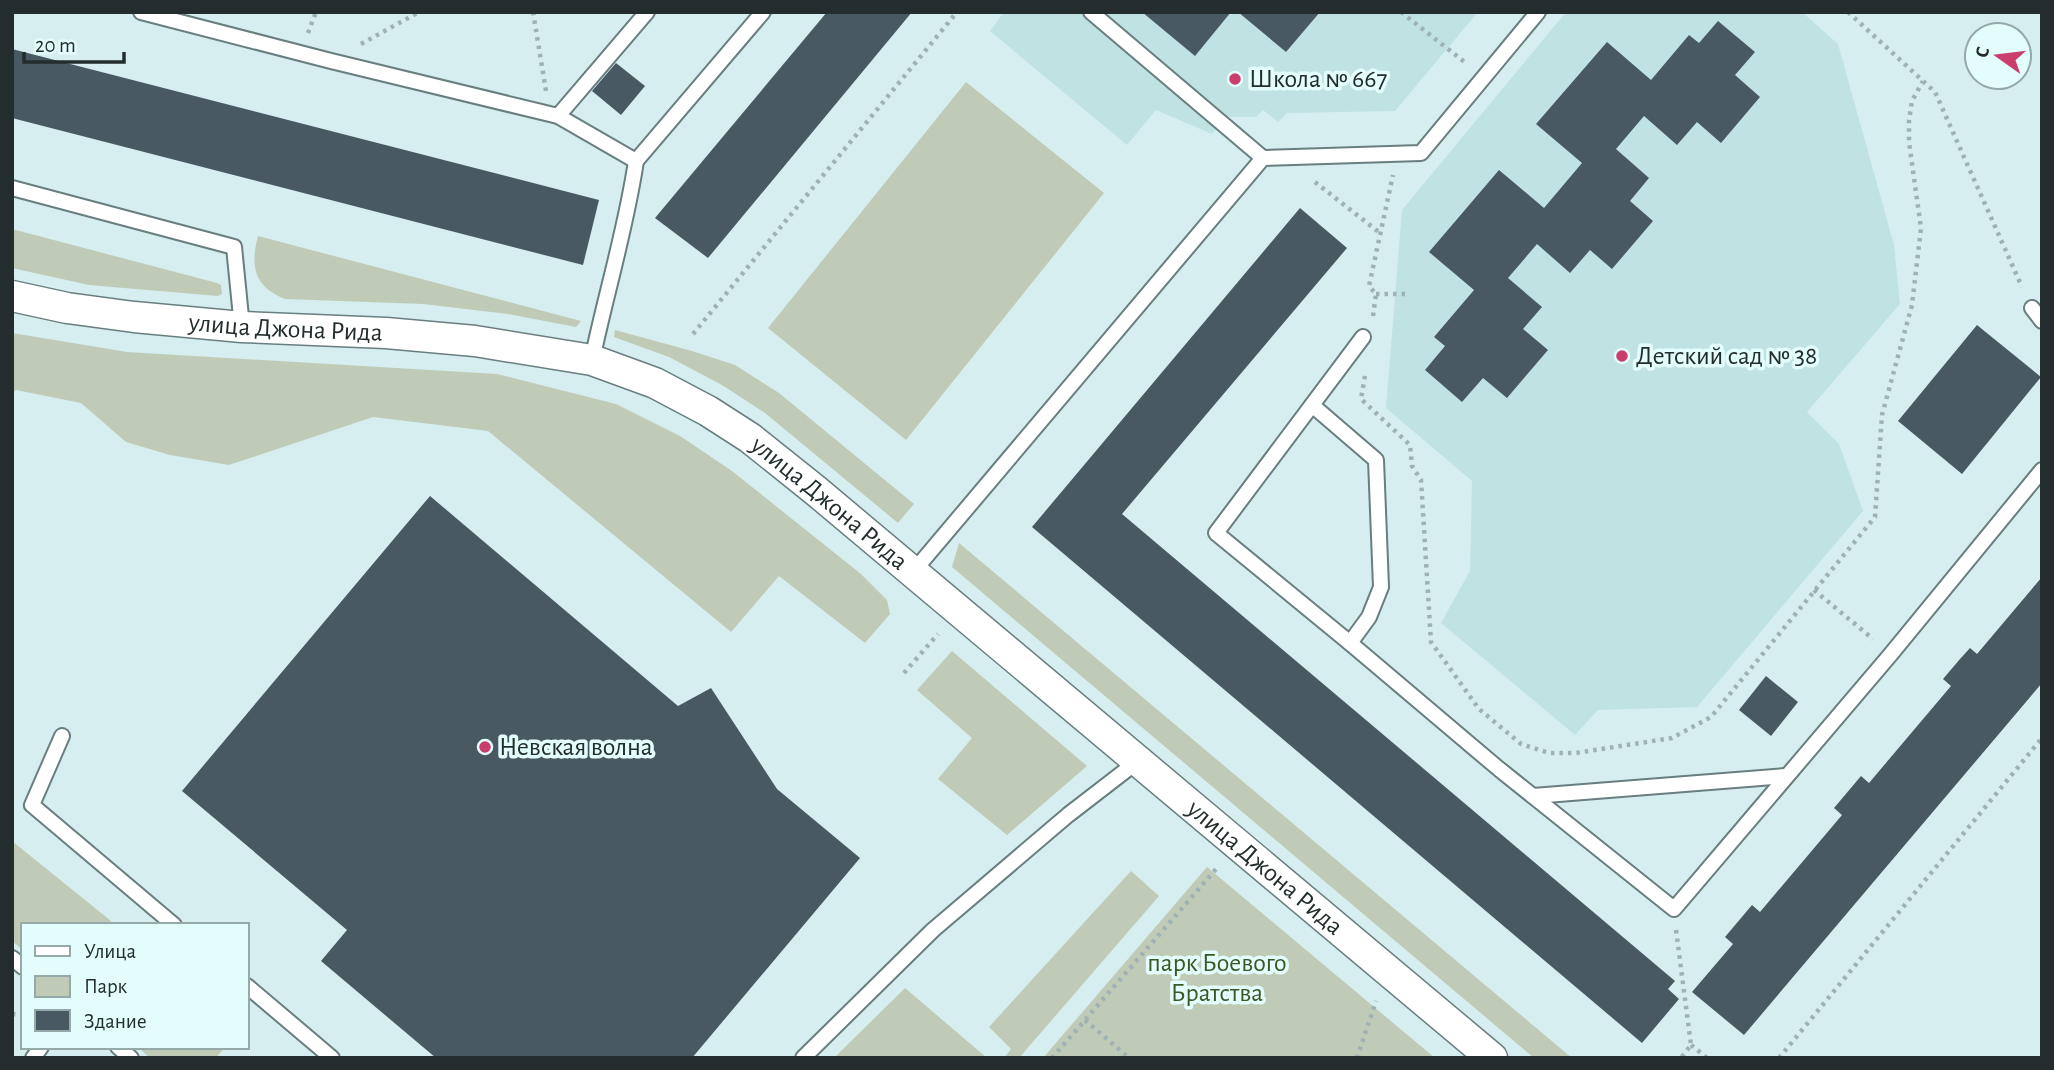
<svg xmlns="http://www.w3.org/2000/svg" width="2054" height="1070" font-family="'Alegreya Sans',sans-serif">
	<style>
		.built { fill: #c1e2e3 }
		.green { fill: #bfcbb6 }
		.building { fill: #485962 }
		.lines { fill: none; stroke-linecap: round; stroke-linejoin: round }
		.lane-casing { stroke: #687e7f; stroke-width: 18 }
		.street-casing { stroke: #687e7f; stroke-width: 33 }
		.path { stroke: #9fb2b3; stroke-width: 4.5; stroke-dasharray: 3.5 5; stroke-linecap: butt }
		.lane { stroke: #fff; stroke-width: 14 }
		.street { stroke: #fff; stroke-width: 30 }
		.poi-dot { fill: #ca3d6c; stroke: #e3fcfc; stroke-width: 2.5 }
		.labels { text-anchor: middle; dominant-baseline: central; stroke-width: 7; stroke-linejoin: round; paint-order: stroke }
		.poi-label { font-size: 26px; fill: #232d2d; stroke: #e3fcfc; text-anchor: start }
		.street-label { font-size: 26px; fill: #232d2d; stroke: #e3fcfc }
		.park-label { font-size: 26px; fill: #3c5725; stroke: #e3fcfc }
	</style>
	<rect width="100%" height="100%" fill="#d6eeef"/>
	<!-- built -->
	<g class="built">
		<path d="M1004,12H1478L1395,111L1287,113L1278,122L1263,110L1256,117H1227L1212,134L1156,110L1127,145L990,31Z"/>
		<path d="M1566,12H1802L1838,44L1894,245L1900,304L1807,412L1839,444L1863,511L1697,707L1598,710L1575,735L1441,623L1470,571L1472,481L1386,408L1402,210Z"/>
	</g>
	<!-- green -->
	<g class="green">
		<path d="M966,82L1104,193L906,440L768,328Z"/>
		<path d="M12,229L217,283L221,285L222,294L218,296L89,285L12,268Z"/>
		<path d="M258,236L581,321L576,327L508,314L423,304L285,299C254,287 250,266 258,236Z"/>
		<path d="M615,330L692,351L735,365L779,393L914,504L898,523L765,413L722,385L669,357L614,337Z"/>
		<path d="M12,333L127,352L497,374L616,404L680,436L732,471L861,574L887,600L890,614L865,643L779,576L731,632L488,431L373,417L229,465L170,455L126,442L81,403L16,390L12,394Z"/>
		<path d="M959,543L1572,1058H1534L952,567Z"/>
		<path d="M952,651L1087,766L1007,835L938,779L972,738L917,690Z"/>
		<path d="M12,841L111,921L109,925H23V950L12,941Z"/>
		<path d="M1207,867L1435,1058H1043Z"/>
		<path d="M1131,871L1159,896L1019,1058H1004L1011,1049L989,1027Z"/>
		<path d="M905,988L987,1058H834Z"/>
		<path d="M138,1047H225L216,1058H150Z"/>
	</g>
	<!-- building -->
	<g class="building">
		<path d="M827,12H912L708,258L655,218Z"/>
		<path d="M1142,12H1231L1195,56Z"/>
		<path d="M1238,12H1320L1286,52Z"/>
		<path d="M1718,21L1755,52L1735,75L1760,97L1721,143L1697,122L1677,145L1644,116L1616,149L1649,178L1630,201L1653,221L1612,269L1590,250L1570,273L1537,244L1508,278L1542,307L1523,329L1548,350L1507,398L1483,378L1462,402L1425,370L1445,346L1434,337L1474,290L1429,252L1499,170L1544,208L1582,163L1536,124L1607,42L1651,80L1689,35L1699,43Z"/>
		<path d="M12,49L599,200L583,265L12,118Z"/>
		<path d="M616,63L645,86L621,115L592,91Z"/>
		<path d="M1300,208L1347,248L1122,514L1675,981L1668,989L1679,999L1642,1043L1032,527Z"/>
		<path d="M1977,325L2041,377L1962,474L1898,421Z"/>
		<path d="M430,496L678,706L711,688L777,789L860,858L692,1058H436L321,961L347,930L182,791Z"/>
		<path d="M2042,577V683L1744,1035L1692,992L1733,944L1725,937L1752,905L1760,912L1842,815L1834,808L1861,776L1869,783L1951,686L1943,679L1960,659L1970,648L1977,654Z"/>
		<path d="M1766,676L1798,702L1771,736L1739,710Z"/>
	</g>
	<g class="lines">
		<!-- lane casing -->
		<g class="lane-casing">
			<g id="lane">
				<path d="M141,12L331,61L558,116L636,161C626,229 606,293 592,360"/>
				<path d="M1091,12L1263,158"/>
				<path d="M558,116L647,12"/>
				<path d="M636,161L763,12"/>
				<path d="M12,188L234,247L242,327"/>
				<path d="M2032,308L2042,321"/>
				<path d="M1363,337L1216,533L1350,643L1499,769L1674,909L1891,654L2042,470"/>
				<path d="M1312,405L1376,460L1381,587L1369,617L1350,643"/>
				<path d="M913,572L1263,158L1421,153L1538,12"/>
				<path d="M62,736L32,805L174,925"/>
				<path d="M1533,796L1786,776"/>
				<path d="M12,958L23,967"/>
				<path d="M247,986L332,1058"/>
				<path d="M118,1047L131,1058"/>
				<path d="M33,1058L41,1047"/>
				<path d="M803,1058L933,930L1068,815L1138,761"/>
			</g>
		</g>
		<!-- street casing -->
		<g class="street-casing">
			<g id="street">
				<path id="s1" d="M12,296L67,308L134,317L242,327L386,333L475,341L592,360L655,383L708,411L750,438L815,490L1492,1058"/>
			</g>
		</g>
		<!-- path -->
		<g class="path">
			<path d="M533,12L546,91"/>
			<path d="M1401,12L1467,64"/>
			<path d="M1848,12L1935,92L2022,287"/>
			<path d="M308,33L316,12"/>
			<path d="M361,44L419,12"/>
			<path d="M1315,182L1380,233"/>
			<path d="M1376,294H1410"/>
			<path d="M1373,316L1376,294L1369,286L1393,175"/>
			<path d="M693,334L957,12"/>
			<path d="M1365,376L1361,399L1410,445L1412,466L1421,480L1431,642L1479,709L1521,744L1549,753H1576L1672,738L1711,717L1875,517L1882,415L1912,305L1921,228L1909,142V120L1912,101L1923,81"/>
			<path d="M1814,590L1873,639"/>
			<path d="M904,673L938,634"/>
			<path d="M1676,930L1691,1045L1681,1058"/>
			<path d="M12,1014L23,1015"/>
			<path d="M1085,1020L1129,1058"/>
			<path d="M1691,1045L1707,1058"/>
			<path d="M1052,1058L1217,868"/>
			<path d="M1357,1058L1376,1001"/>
			<path d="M1779,1058L2042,738"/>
		</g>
		<!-- lane -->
		<use href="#lane" class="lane"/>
		<!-- street -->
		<use href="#street" class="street"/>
	</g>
	<!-- markers -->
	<g class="poi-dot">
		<circle cx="1235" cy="79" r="7"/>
		<circle cx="1622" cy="356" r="7"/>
		<circle cx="485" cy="747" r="7"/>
	</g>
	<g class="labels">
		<!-- poi labels -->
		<g class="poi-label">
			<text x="1249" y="79">Школа № 667</text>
			<text x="1636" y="356">Детский сад № 38</text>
			<text x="499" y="747">Невская волна</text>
		</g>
		<!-- street labels -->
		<g class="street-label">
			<text stroke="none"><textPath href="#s1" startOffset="276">улица Джона Рида</textPath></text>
			<text stroke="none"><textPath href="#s1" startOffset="864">улица Джона Рида</textPath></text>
			<text stroke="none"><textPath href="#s1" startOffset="1432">улица Джона Рида</textPath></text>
		</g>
		<!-- park labels -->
		<g class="park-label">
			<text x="1217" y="963">парк Боевого<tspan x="1217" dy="30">Братства</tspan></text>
		</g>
	</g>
	<!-- border -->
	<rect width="2054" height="1070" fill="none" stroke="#232d2d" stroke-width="28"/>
	<!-- legend -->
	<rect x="21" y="923" width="228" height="126" fill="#e3fcfc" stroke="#96a9a9" stroke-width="2"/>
	<rect x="35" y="946" width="35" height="10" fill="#ffffff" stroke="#96a9a9" stroke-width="2"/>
	<text x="84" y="958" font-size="21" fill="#232d2d">Улица</text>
	<rect x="35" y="976" width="35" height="21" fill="#bfcbb6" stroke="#96a9a9" stroke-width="2"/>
	<text x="84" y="993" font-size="21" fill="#232d2d">Парк</text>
	<rect x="35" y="1010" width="35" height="21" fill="#485962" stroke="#96a9a9" stroke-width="2"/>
	<text x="84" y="1028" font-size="21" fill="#232d2d">Здание</text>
	<!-- north arrow -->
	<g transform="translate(1998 56) rotate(284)"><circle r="33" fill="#e3fcfc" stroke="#96a9a9" stroke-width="2"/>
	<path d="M0-5L12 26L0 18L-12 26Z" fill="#ca3d6c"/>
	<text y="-10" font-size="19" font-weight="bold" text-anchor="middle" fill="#232d2d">С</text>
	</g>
	<!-- scale -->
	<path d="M24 52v10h100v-10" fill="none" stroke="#232d2d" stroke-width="3.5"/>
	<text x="35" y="52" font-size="21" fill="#232d2d" stroke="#e3fcfc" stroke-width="5" paint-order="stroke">20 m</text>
</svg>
